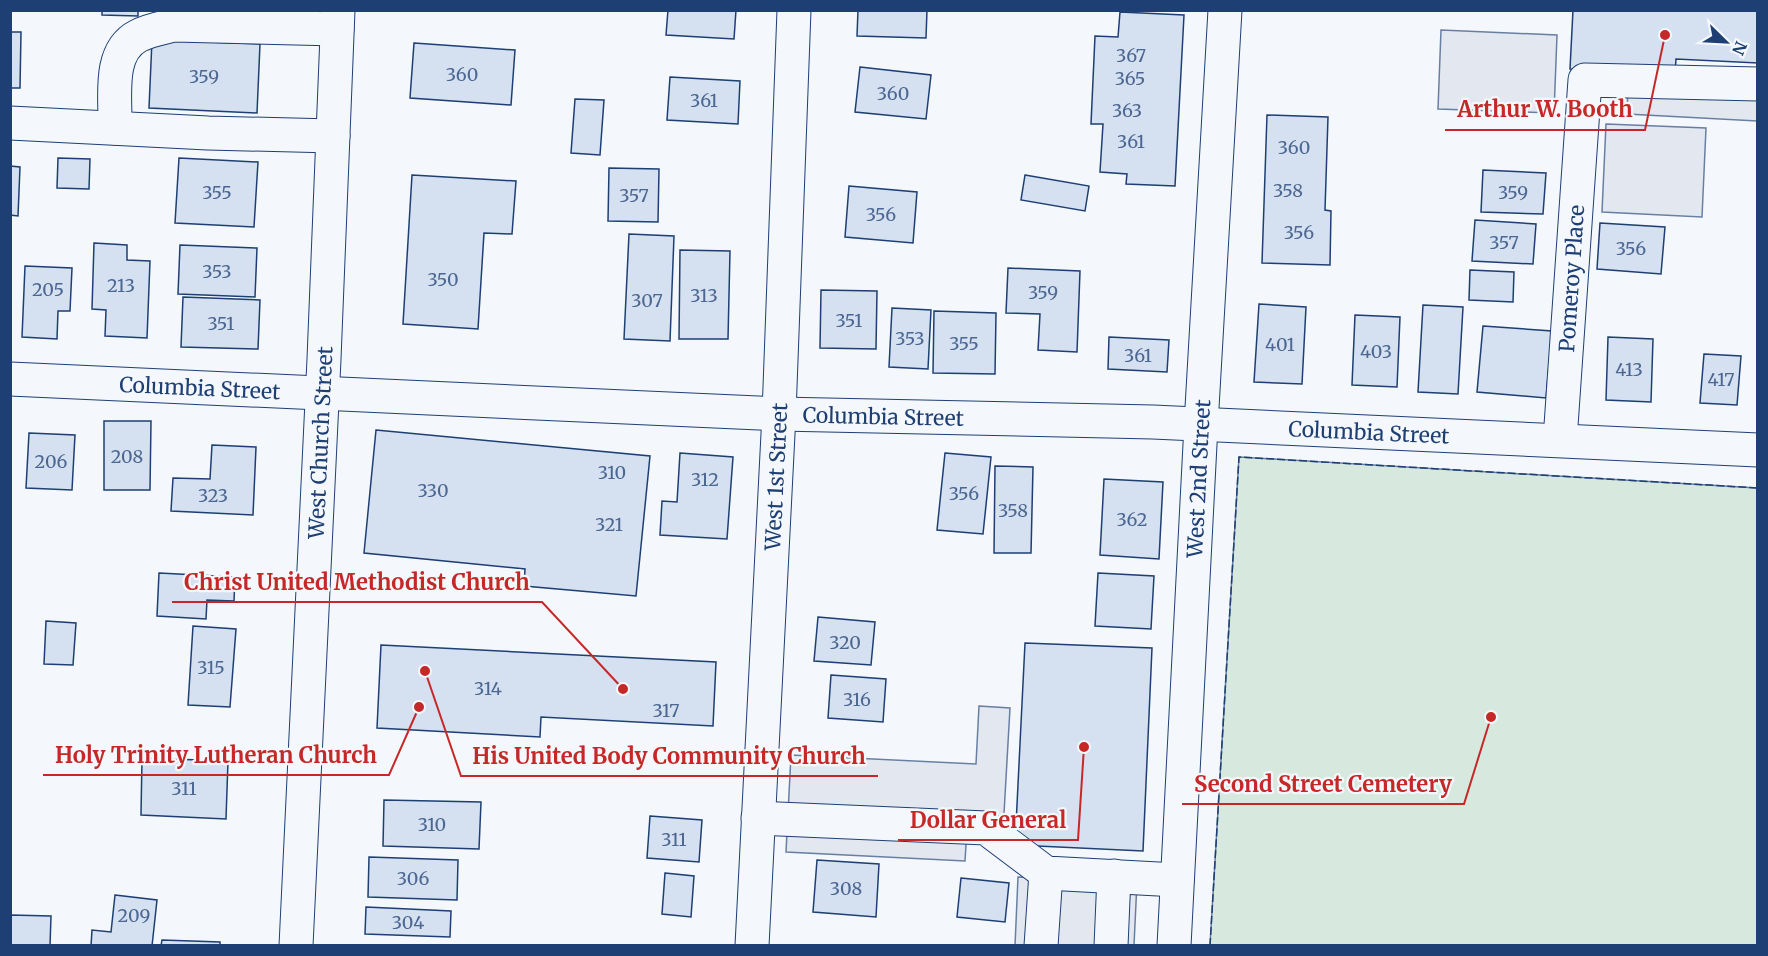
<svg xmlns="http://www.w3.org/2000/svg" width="1768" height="956" font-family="Merriweather,serif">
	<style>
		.green { fill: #d7e8df; stroke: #687fa3; stroke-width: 1.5 }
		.parking { fill: #e3e8f0; stroke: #687fa3; stroke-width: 1.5 }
		.building { fill: #d5e0f0; stroke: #1d3f73; stroke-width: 1.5 }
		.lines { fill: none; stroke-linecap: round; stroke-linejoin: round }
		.minor-casing { stroke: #1d3f73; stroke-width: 35 }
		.major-casing { stroke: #1d3f73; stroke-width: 35 }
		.minor { stroke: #f4f7fb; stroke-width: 33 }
		.major { stroke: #f4f7fb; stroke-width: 33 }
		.fence { stroke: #1d3f73; stroke-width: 1.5; stroke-dasharray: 8 3; stroke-linecap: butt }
		.labels { text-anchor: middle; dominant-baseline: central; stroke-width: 4.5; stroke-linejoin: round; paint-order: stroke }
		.number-label { font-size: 18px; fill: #4b6792 }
		.street-label { font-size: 21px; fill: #1d3f73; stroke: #f4f7fb }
		.leader { fill: none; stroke: #c62828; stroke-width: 2 }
		.callout-dot { fill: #c62828; stroke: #f4f7fb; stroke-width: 2 }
		.callout-label { font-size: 22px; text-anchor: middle; font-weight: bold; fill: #c62828; stroke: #f4f7fb; stroke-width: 4.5; stroke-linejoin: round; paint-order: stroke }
	</style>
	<rect width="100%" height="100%" fill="#f4f7fb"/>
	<!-- green -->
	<path class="green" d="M1239,457L1757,488V945H1210Z"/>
	<!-- parking -->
	<g class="parking">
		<path d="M1441,30L1557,35L1554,113L1438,109Z"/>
		<path d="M1628,85L1757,92V121L1627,114Z"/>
		<path d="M1606,124L1706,128L1702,217L1602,212Z"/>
		<path d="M979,706L1010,708L1003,831L967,829L965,861L786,852L791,755L976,764Z"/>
		<path d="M1018,877L1137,882L1134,945L1015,946Z"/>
	</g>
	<!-- building -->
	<g class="building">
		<path d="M102,10H138V16L102,15Z"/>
		<path d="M668,10H736L734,39L666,35Z"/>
		<path d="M858,10H927L926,38L857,36Z"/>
		<path d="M1573,10H1758V63L1676,59L1675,74L1570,69Z"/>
		<path d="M1120,12L1184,15L1175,186L1126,184L1127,174L1100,172L1103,124H1091L1095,36L1118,37Z"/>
		<path d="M10,32H21L20,88H10Z"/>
		<path d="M152,40L260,44L257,113L149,108Z"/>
		<path d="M414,43L515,50L511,105L410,98Z"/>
		<path d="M860,67L931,75L926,119L855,112Z"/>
		<path d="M670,77L740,81L738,124L667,120Z"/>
		<path d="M575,99L604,100L600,155L571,153Z"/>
		<path d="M1267,115L1328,117L1325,210L1331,211L1330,265L1262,263Z"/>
		<path d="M58,158L90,159L89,189L57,188Z"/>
		<path d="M179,158L258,162L254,227L175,223Z"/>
		<path d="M10,166L20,167L18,216L10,215Z"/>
		<path d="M609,168L659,169L658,222L608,221Z"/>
		<path d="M1483,170L1546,173L1543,214L1481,212Z"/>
		<path d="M412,175L516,181L512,234L484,233L478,329L403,324Z"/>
		<path d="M1025,175L1089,186L1085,211L1021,200Z"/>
		<path d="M849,186L917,192L913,243L845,237Z"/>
		<path d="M1475,220L1536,224L1533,264L1472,261Z"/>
		<path d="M1600,223L1665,227L1661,274L1597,269Z"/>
		<path d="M629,234L674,236L670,341L624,339Z"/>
		<path d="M94,243L127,245V260L150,261L147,338L105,336L106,310L92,309Z"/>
		<path d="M180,245L257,248L255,297L178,294Z"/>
		<path d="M680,250L730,251L728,339H679Z"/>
		<path d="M25,266L72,268L70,311H58L57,339L22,337Z"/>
		<path d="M1008,268L1080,271L1077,352L1038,350L1040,314L1006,313Z"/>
		<path d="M1470,270L1514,272L1513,302L1469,300Z"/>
		<path d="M821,290L877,291L876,349L820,348Z"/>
		<path d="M183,297L260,300L258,349L181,347Z"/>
		<path d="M1259,304L1306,307L1302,384L1254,382Z"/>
		<path d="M1423,305L1463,307L1458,394L1418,392Z"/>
		<path d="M892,308L931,310L928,369L889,367Z"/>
		<path d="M934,311L996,313L995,374L933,373Z"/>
		<path d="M1355,315L1400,317L1397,387L1352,385Z"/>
		<path d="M1483,326L1552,331L1546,398L1477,392Z"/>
		<path d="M1109,337L1169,340L1167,372L1108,369Z"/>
		<path d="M1608,337L1653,339L1651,402L1606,400Z"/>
		<path d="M1704,354L1741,356L1737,405L1700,403Z"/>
		<path d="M104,421H151L150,490H104Z"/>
		<path d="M376,430L650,456L636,596L524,586L525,569L364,553Z"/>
		<path d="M29,433L75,435L72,490L26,488Z"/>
		<path d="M212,445L256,447L253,515L171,511L173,478L210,479Z"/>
		<path d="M680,453L733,457L727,539L660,535L662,501L677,502Z"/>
		<path d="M945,453L991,457L983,534L937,530Z"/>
		<path d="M995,466L1033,467L1031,553H994Z"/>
		<path d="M1104,479L1163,482L1159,559L1100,555Z"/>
		<path d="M159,573L235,577L234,601L207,600L206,619L157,616Z"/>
		<path d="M1098,573L1154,576L1151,629L1095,626Z"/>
		<path d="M818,617L875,622L871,665L814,661Z"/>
		<path d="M46,621L76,623L73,665L44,664Z"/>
		<path d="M193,626L236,629L230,707L188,705Z"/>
		<path d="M1025,643L1152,648L1143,851L1015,845Z"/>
		<path d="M381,645L716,662L713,726L541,717L540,737L377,728Z"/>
		<path d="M831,675L886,679L883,722L828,718Z"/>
		<path d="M142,758L228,761L226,819L141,815Z"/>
		<path d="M384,800L481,802L479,849L383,846Z"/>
		<path d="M650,816L702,820L699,862L647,858Z"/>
		<path d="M369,857L458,860L457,900L368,897Z"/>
		<path d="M817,860L879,864L876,917L813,912Z"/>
		<path d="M665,873L694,876L691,917L662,914Z"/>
		<path d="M961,878L1009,883L1005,922L957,917Z"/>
		<path d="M115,895L157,900L152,946H91L92,930L111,932Z"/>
		<path d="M366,907L451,911L450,937L365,934Z"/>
		<path d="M10,915L51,916L50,946H10Z"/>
		<path d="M162,940L220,942V946H161Z"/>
	</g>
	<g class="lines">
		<!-- minor casing -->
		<g class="minor-casing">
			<g id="minor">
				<path d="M10,123L208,133L333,136"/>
				<path d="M115,128C116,99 107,52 138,36C149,30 162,28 174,25L337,29"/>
				<path id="s1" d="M10,379L779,414L1153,422L1758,450"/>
				<path id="s2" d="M1560,440L1585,80L1758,84"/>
				<path d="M758,818L986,828L1046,873L1177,880"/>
				<path id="s3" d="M752,946L779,414L794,10"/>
				<path d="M1041,946L1046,873"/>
				<path d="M1111,946L1114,876"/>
				<path id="s4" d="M1174,946L1201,425L1225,10"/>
			</g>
		</g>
		<!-- major casing -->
		<g class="major-casing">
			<g id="major">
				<path id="s5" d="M296,946L324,359L338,10"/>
			</g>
		</g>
		<!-- minor -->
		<use href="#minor" class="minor"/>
		<!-- major -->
		<use href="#major" class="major"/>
		<!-- fence -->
		<path class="fence" d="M1210,946L1239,457L1758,488"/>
	</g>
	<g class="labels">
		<!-- number labels -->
		<g class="number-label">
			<text x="1131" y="55">367</text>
			<text x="462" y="74">360</text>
			<text x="204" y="76">359</text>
			<text x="1130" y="78">365</text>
			<text x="893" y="93">360</text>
			<text x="704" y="100">361</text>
			<text x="1127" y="110">363</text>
			<text x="1131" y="141">361</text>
			<text x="1294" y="147">360</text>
			<text x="1288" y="190">358</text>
			<text x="217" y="192">355</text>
			<text x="1513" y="192">359</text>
			<text x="634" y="195">357</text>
			<text x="881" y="214">356</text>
			<text x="1299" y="232">356</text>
			<text x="1504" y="242">357</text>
			<text x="1631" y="248">356</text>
			<text x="217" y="271">353</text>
			<text x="443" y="279">350</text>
			<text x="121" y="285">213</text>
			<text x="48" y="289">205</text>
			<text x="1043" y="292">359</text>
			<text x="704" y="295">313</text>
			<text x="647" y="300">307</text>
			<text x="849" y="320">351</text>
			<text x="221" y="323">351</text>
			<text x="910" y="338">353</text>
			<text x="964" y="343">355</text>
			<text x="1280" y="344">401</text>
			<text x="1376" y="351">403</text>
			<text x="1138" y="355">361</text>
			<text x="1629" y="369">413</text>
			<text x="1721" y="379">417</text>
			<text x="127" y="456">208</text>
			<text x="51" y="461">206</text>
			<text x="612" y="472">310</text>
			<text x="705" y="479">312</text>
			<text x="433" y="490">330</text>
			<text x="964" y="493">356</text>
			<text x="213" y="495">323</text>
			<text x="1013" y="510">358</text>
			<text x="1132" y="519">362</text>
			<text x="609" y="524">321</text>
			<text x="845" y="642">320</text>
			<text x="211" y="667">315</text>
			<text x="488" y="688">314</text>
			<text x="857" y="699">316</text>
			<text x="666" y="710">317</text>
			<text x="184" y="788">311</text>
			<text x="432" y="824">310</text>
			<text x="674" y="839">311</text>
			<text x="413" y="878">306</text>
			<text x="846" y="888">308</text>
			<text x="134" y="915">209</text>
			<text x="408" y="922">304</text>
		</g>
		<!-- street labels -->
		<g class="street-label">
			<text stroke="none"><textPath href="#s2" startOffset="162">Pomeroy Place</textPath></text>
			<text stroke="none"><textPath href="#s1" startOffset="190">Columbia Street</textPath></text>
			<text stroke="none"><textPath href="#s1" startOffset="874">Columbia Street</textPath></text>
			<text stroke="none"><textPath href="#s1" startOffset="1360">Columbia Street</textPath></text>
			<text stroke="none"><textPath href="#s5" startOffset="504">West Church Street</textPath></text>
			<text stroke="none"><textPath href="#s3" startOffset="470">West 1st Street</textPath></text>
			<text stroke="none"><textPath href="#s4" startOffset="468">West 2nd Street</textPath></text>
		</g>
	</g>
	<!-- callouts -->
	<path class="leader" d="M1665 35L1645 130H1445M623 689L542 602H172M419 707L389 775H43M425 671L461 776H878M1491 717L1464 804H1182M1084 747L1078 840H898"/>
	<g class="callout-dot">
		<circle cx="1665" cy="35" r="6"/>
		<circle cx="623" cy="689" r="6"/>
		<circle cx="419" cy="707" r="6"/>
		<circle cx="425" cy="671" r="6"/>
		<circle cx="1491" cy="717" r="6"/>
		<circle cx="1084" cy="747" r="6"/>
	</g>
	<g class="callout-label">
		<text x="1545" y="117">Arthur W. Booth</text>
		<text x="357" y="590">Christ United Methodist Church</text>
		<text x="216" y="763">Holy Trinity Lutheran Church</text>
		<text x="669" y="764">His United Body Community Church</text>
		<text x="1323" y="792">Second Street Cemetery</text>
		<text x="988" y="828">Dollar General</text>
	</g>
	<!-- border -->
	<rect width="1768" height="956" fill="none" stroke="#1d3f73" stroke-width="24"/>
	<!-- north arrow -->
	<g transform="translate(1726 42) rotate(114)" stroke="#f4f7fb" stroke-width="4.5" paint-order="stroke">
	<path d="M0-4.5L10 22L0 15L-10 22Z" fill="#1d3f73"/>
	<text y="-9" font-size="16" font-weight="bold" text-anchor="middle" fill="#1d3f73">N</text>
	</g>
</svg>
